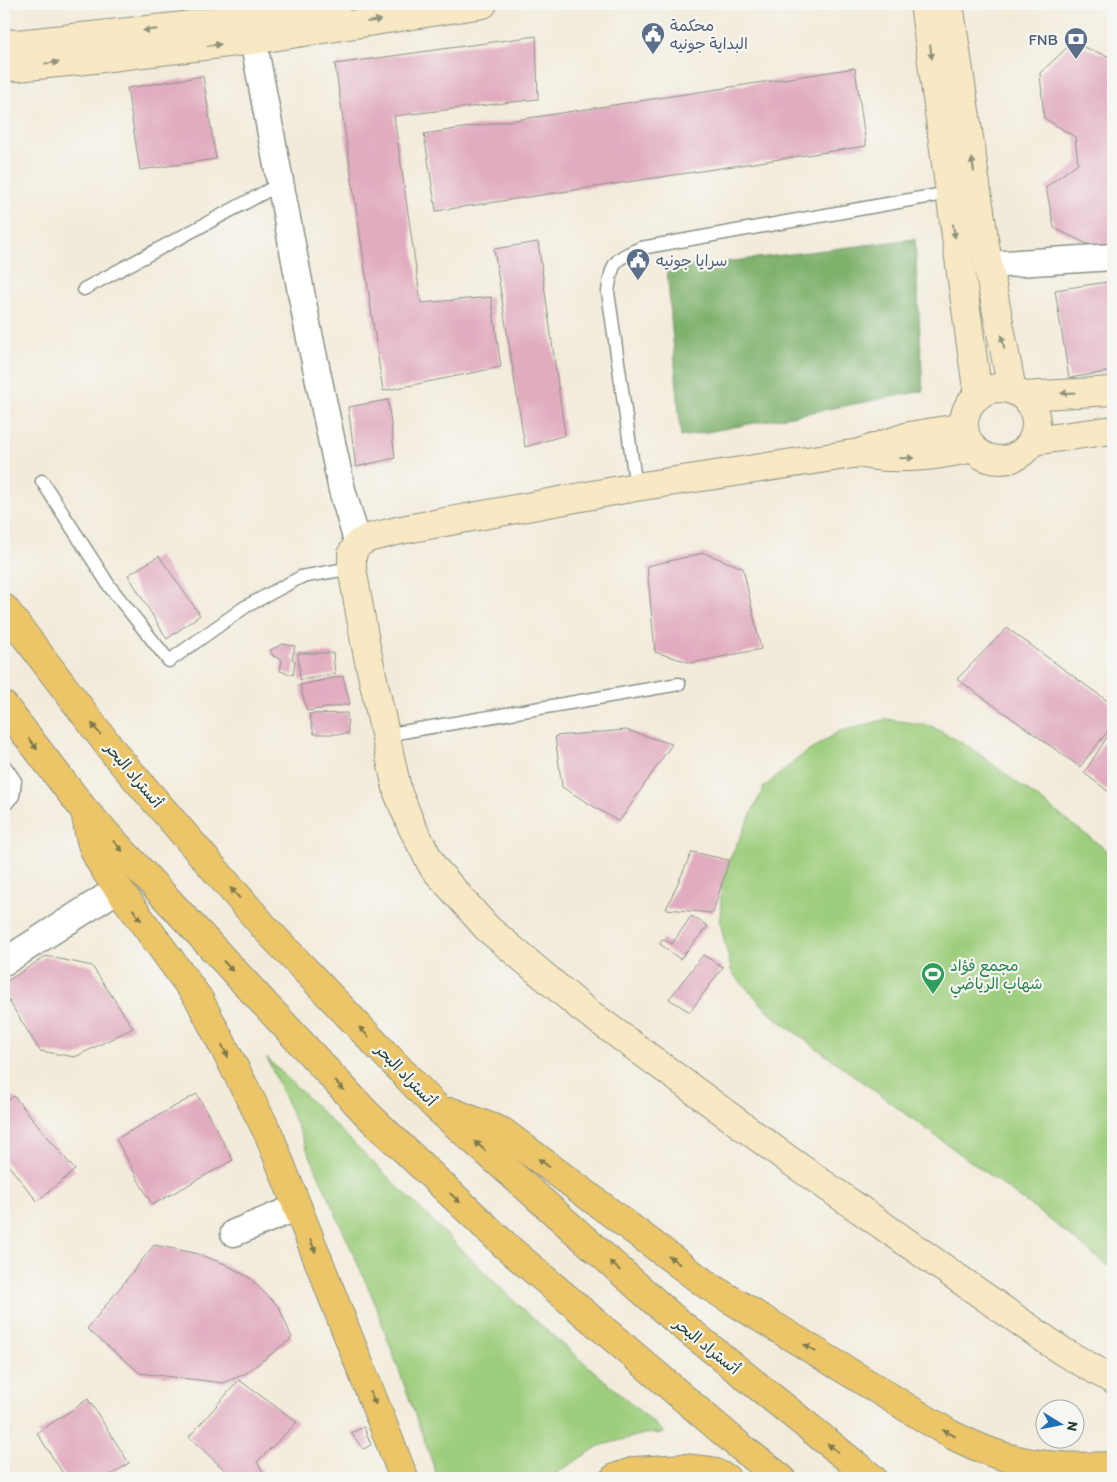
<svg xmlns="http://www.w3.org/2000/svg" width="1117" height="1482" font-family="Itim,'Playpen Sans Arabic',sans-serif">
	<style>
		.green { fill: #9ece7d; stroke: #5e8658 }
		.forest { fill: #7eb16c; stroke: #4e7750 }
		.building { fill: #e1abc0 }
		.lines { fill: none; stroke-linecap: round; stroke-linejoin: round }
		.lane-casing { stroke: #899487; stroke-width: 15 }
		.street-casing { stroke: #899487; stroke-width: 29 }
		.secondary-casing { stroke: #899487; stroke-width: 30 }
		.highway-casing { stroke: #899487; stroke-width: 30 }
		.lane { stroke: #fff; stroke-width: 12 }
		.street { stroke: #fff; stroke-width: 26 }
		.secondary { stroke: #f8e8c3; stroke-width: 28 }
		.highway { stroke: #edc569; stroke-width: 28 }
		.oneway { fill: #8c927c }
		.oneway2 { fill: #7c7a4c }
		.labels { text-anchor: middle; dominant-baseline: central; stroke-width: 4.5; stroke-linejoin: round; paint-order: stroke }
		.service-label { font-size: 16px; fill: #4e5e75; stroke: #f6f6f2; text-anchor: start }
		.street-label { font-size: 16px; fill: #1f3d34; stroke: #f6f6f2 }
		.leisure-label { font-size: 16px; fill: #27864d; stroke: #f6f6f2; text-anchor: start }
	</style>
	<rect width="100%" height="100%" fill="#f6f6f2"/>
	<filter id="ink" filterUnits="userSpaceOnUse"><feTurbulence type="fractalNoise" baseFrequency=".02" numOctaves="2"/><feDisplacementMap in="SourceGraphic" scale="10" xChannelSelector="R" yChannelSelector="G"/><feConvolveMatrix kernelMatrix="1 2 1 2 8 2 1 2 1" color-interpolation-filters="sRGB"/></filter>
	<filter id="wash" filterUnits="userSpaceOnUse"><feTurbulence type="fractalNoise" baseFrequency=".0096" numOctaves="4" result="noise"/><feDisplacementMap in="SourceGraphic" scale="20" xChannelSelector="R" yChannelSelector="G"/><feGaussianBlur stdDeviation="1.12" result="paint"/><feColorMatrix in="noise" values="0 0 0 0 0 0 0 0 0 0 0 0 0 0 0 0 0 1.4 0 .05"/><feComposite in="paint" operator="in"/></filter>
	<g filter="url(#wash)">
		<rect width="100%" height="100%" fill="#f3ebda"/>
		<!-- green -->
		<g class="green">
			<path d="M887,719L931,726L971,748L1113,855V1270L1050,1220L773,1016L732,973L720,922L722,875L764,787L797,759L838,732Z"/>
			<path d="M267,1058L518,1305L665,1433L644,1434L599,1446L549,1478H438L372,1296Z"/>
		</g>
		<!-- forest -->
		<path class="forest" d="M915,239L923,391L681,437L667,269Z"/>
		<g id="blocks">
			<!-- building -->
			<g class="building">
				<path d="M536,36L538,99L394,116L421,303L491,297L501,367L383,391L335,64Z"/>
				<path d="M1072,43L1108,56L1113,52V239L1102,251L1054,228L1046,187L1078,163L1075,137L1044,118L1040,73Z"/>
				<path d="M855,68L866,146L436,211L424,134Z"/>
				<path d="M203,76L216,159L140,170L127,88Z"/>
				<path d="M538,242L565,435L525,447L494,249Z"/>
				<path d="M1113,281V371L1069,378L1055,290Z"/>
				<path d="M388,400L395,458L356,467L348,407Z"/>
				<path d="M704,553L743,568L761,649L692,663L655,652L647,566Z"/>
				<path d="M159,556L200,615L167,639L128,575Z"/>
				<path d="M1007,628L1113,705V724L1080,767L957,679Z"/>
				<path d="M283,644L295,646L292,659L295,661L293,675L280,671L282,660L273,656L270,650Z"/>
				<path d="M298,653H333L335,674L300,680Z"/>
				<path d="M343,676L350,704L307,711L300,685Z"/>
				<path d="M347,713L348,734H314L309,714Z"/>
				<path d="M1113,728V795L1084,773Z"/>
				<path d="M626,730L672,744L619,822L562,787L555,736Z"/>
				<path d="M692,852L729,860L713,913L666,909Z"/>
				<path d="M691,916L708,926L680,959L660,944L662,939L672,944Z"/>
				<path d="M703,955L723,967L690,1012L669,999Z"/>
				<path d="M46,956L92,966L133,1028L75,1057L40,1051L4,993V983Z"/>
				<path d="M197,1094L233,1160L152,1205L116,1139Z"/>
				<path d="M14,1096L75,1170L37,1201L4,1160V1104Z"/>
				<path d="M154,1245L195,1253L225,1264L250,1278L279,1307L292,1338L245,1374L223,1383L140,1373L87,1329Z"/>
				<path d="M239,1380L297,1422L257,1462L263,1472L256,1478H233L189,1437Z"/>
				<path d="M88,1399L129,1463L106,1478H66L37,1433Z"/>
				<path d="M4,1420L11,1429L4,1435Z"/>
				<path d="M364,1427L371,1445L363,1449L351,1433Z"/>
			</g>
		</g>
	</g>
	<g filter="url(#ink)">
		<use href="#blocks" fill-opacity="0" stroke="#899487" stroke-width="1"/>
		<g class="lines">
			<!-- lane casing -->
			<g class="lane-casing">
				<g id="lane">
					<path d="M84,289L280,184"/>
					<path d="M42,481L110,587L169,661L245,607L301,577L352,568"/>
					<path d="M636,487L608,292C612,263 613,259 641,248L949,193"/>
					<path d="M385,735L679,684"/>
					<path d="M4,765L15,781L13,796L4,806"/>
				</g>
			</g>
			<!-- street casing -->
			<g class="street-casing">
				<g id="street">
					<path d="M249,18L308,329L342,490L358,544"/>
					<path d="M988,265L1113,257"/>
					<path d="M4,962L118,889"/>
					<path d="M234,1233L298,1207"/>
				</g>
			</g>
			<!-- secondary casing -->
			<g class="secondary-casing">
				<g id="secondary">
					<path d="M924,4L978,396"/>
					<path d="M949,4L988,265L1012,390"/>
					<path d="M4,43L17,44L175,27L337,4"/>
					<path d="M4,66L17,67L68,62L253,40L483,4"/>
					<circle cx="1000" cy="424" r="36"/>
					<path d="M1023,396L1113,391"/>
					<path d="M964,427L909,436L859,453L636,487L401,530L368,538L358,544L352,553V568L366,647L398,793L412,827L433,867L487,928L582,1008L789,1160L1062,1351L1113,1380"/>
					<path d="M1033,441L1113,430"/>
					<path d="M863,454C900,461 936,456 973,448"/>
				</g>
			</g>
			<!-- highway casing -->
			<g class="highway-casing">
				<g id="highway">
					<path d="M4,608L118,758L267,930L434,1105L672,1317L872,1478"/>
					<path d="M4,706L85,811L368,1115L507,1247L742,1448L781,1478"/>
					<path d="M85,811C90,839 91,849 107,873L199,999L269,1135L404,1478"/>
					<path d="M452,1112L503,1132L707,1285L950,1434C964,1441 979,1448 993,1453C1032,1467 1073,1468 1113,1466"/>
					<path d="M615,1478L635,1471L684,1468L711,1471L726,1478"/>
				</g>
			</g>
			<!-- lane -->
			<use href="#lane" class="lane"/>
			<!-- street -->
			<use href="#street" class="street"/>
			<!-- secondary -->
			<use href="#secondary" class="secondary"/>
			<!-- highway -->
			<use href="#highway" class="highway"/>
		</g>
		<!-- one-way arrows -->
		<defs><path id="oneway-solid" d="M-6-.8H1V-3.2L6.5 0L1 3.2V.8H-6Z" transform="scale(1.25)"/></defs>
		<g class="oneway">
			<use href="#oneway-solid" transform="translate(374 21) rotate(-8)"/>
			<use href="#oneway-solid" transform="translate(150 30) rotate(174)"/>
			<use href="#oneway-solid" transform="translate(214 45) rotate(-7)"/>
			<use href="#oneway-solid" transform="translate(931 52) rotate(83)"/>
			<use href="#oneway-solid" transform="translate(52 63) rotate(-6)"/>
			<use href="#oneway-solid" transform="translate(973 165) rotate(-98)"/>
			<use href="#oneway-solid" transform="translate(954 231) rotate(82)"/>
			<use href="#oneway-solid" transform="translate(1003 342) rotate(-101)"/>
			<use href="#oneway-solid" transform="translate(1068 393) rotate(177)"/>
			<use href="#oneway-solid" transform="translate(907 458) rotate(-2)"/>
		</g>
		<g class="oneway2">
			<use href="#oneway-solid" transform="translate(96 729) rotate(-128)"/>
			<use href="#oneway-solid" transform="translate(33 744) rotate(52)"/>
			<use href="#oneway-solid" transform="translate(118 846) rotate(47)"/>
			<use href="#oneway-solid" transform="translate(235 893) rotate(-131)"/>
			<use href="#oneway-solid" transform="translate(137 915) rotate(54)"/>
			<use href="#oneway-solid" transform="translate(228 966) rotate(47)"/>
			<use href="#oneway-solid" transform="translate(364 1032) rotate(-134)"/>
			<use href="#oneway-solid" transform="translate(225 1051) rotate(63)"/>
			<use href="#oneway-solid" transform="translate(339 1085) rotate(47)"/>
			<use href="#oneway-solid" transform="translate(480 1146) rotate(-138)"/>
			<use href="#oneway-solid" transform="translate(544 1163) rotate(-143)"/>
			<use href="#oneway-solid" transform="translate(455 1198) rotate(43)"/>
			<use href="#oneway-solid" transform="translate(313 1246) rotate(69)"/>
			<use href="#oneway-solid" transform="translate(674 1260) rotate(-144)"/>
			<use href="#oneway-solid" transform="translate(615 1266) rotate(-138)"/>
			<use href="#oneway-solid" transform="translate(810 1348) rotate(-148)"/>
			<use href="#oneway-solid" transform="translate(373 1398) rotate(68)"/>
			<use href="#oneway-solid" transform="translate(949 1433) rotate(-152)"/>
			<use href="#oneway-solid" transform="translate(833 1448) rotate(-142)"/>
		</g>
	</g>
	<!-- icons -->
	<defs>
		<g id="civic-pin" transform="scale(1.25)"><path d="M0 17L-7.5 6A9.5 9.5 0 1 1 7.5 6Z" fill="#5c6f8a" stroke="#f6f6f2"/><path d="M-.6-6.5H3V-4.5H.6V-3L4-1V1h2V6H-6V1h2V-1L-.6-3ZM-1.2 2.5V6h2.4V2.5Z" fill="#fff"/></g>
		<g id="bank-pin" transform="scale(1.25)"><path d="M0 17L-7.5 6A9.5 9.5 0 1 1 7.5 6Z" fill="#5c6f8a" stroke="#f6f6f2"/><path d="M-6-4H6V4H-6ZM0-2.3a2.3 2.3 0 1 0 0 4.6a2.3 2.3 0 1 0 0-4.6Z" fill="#fff"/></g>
		<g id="stadium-pin" transform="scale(1.25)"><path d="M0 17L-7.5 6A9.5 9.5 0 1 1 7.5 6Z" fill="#2e9e5b" stroke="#f6f6f2"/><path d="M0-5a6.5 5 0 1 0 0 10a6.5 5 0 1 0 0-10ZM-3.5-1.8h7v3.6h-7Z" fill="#fff"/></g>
	</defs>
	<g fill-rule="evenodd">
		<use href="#civic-pin" x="653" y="34"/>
		<use href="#bank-pin" x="1076" y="39"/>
		<use href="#civic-pin" x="638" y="260"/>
		<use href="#stadium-pin" x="933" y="974"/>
	</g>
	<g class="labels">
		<!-- service labels -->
		<g class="service-label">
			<text x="670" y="25">محكمة<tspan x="670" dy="18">البداية جونيه</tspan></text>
			<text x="1058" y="39" text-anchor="end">FNB</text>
			<text x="656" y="260">سرايا جونيه</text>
		</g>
		<!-- street labels -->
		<g class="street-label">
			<text transform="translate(134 775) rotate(50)">أتستراد البحر</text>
			<text transform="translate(406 1075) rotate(46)">أتستراد البحر</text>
			<text transform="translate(707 1346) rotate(39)">أتستراد البحر</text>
		</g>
		<!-- leisure labels -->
		<g class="leisure-label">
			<text x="950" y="965">مجمع فؤاد<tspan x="950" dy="18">شهاب الرياضي</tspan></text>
		</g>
	</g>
	<!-- margin -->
	<rect width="1117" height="1482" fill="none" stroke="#f6f6f2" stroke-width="20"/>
	<!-- north arrow -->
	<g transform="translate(1060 1424) rotate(100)"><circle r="24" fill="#f6f6f2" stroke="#a0aca6"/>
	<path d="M0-4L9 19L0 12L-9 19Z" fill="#1f6fb2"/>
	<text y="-8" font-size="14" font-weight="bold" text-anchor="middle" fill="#1f3d34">N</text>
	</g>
</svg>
